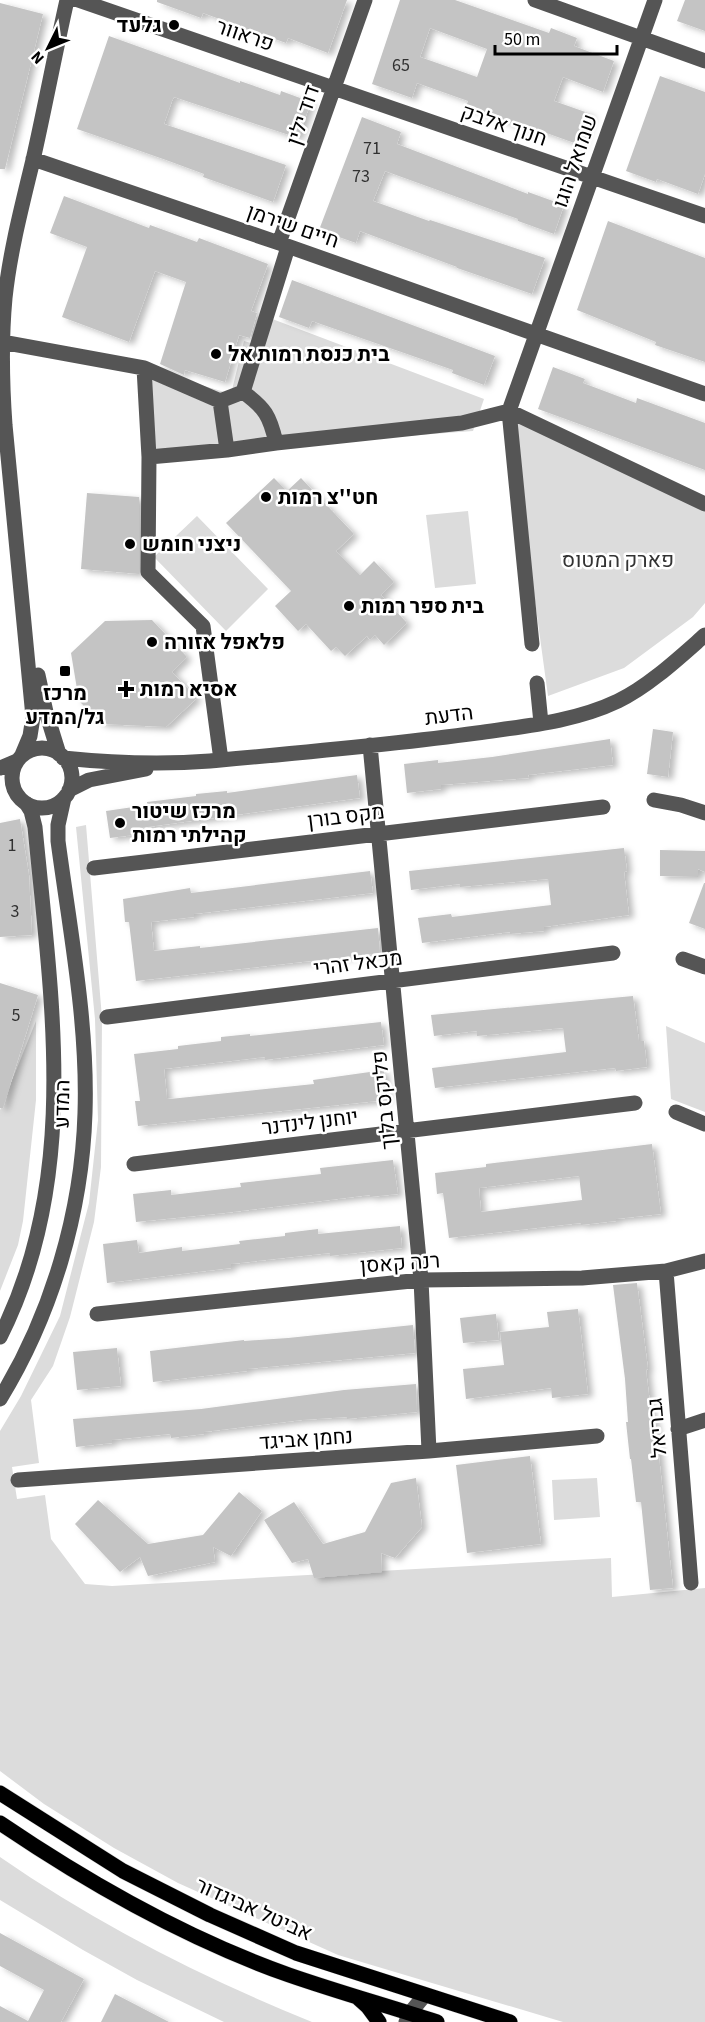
<svg xmlns="http://www.w3.org/2000/svg" width="705" height="2022" viewBox="0 0 705 2022" font-family="'Source Sans 3',Heebo,sans-serif">
	<defs>
		<filter id="shadow"><feDropShadow dx="5" dy="3" stdDeviation="3" flood-color="#0004"/></filter>
	</defs>
	<rect width="100%" height="100%" fill="#fff"/>
	<path fill="#dcdcdc" d="M267 317 484 399 473 431 325 442 151 459 144 368 231 394 244 341 258 345Z
		M509 411 705 504V603L693 617 624 668 548 696Z
		M468 511 476 584 435 588 426 515Z
		M197 516 268 589 226 631 154 557Z
		M86 825 102 1018 101 1167 94 1222 70 1317 53 1366 31 1400 39 1463 12 1467 17 1499 45 1495 51 1539 85 1584 112 1586 611 1558 612 1597 705 1588V2022H563L338 1955 178 1883 114 1848 44 1804 0 1771V1431L21 1396 60 1316 89 1203 98 1120 95 1019 76 827Z
		M36 1021V1100L23 1221 18 1245 0 1291V1110Z
		M666 1026 705 1043V1112L671 1099Z
		M597 1478 600 1517 554 1520 552 1480Z
		M0 1857C97 1924 203 1978 312 2022H224L137 1980 83 1950 0 1900Z"/>
	<path fill="#c4c4c4" fill-rule="evenodd" filter="url(#shadow)" d="M157 0H347L328 53 288 38 286 43 203 13 201 18 157 2Z
		M400 0H455L549 33 551 28 577 38 574 46 614 61 603 92 563 77 554 101 591 114 580 145 538 130 537 133 466 107 468 101 417 83 412 98 372 84ZM430 28 487 49 477 77 420 57Z
		M685 0H705V31L677 21Z
		M0 3 43 14 5 169H0Z
		M109 36 240 83V81L280 95 281 91 311 102 298 138 174 97 172 101 164 124 286 165 273 202 203 177 204 174 166 160 77 129Z
		M660 76 705 92V174L698 194 657 179 656 182 626 171Z
		M362 117 401 132 397 144 528 194V192L564 205 554 234 518 221V219L385 171 373 201 429 221 430 220 545 258 532 294 457 268V267L360 231 356 243 319 230Z
		M64 196 149 228 150 225 197 242 199 238 268 264 251 311 257 313 250 338 239 335 225 382 185 370 184 375 160 364 186 282 155 271 129 342 62 317 87 247 50 233Z
		M608 221 705 258V362L655 345 656 342 577 310Z
		M292 280 495 356 484 385 452 373 453 370 312 321 309 328 279 317Z
		M553 367 585 379 583 383 636 403 637 398 705 423V470L538 409Z
		M274 478 287 491 301 478 354 534 336 551 360 575 374 561 394 582 381 595 407 623 384 645 375 635 370 640 367 636 345 656 336 647 331 651 306 624 298 631 275 606 291 591 226 523Z
		M87 493 139 497V574L81 569Z
		M152 620 187 657 172 672 197 698 166 727 102 724 79 701 71 653 105 621Z
		M653 729 673 732 668 777 647 774Z
		M610 739 613 765 528 775 529 778 441 785V789L407 793 404 764 438 760V763L492 757Z
		M357 775 360 798 133 829 134 835 110 838 106 811 147 805V802L196 796V794L227 791V793Z
		M20 819 29 875 32 935 0 937V823Z
		M624 848 627 871 624 872 629 915 544 927V931L510 934V932L422 943 418 918 451 914 452 917 551 905 548 879 460 887V884L411 890 409 871Z
		M660 850 705 851V872L698 869V877L660 876Z
		M370 871 373 893 194 914V917L151 922 154 951 200 946V948L378 928 380 953 136 981 129 922H125L123 899 190 888 191 893Z
		M704 883H705V929L689 923Z
		M0 983 38 995 3 1108H0Z
		M633 996 639 1041H644L647 1067 616 1071 615 1068 435 1088 432 1068 566 1052 563 1028 477 1036V1031L434 1036 431 1015Z
		M381 1022 384 1045 265 1060V1057L164 1069 167 1098 170 1099 314 1084 313 1080 384 1070 387 1100 138 1126 135 1101H140L134 1054 178 1049V1046L221 1041V1037L250 1034V1036Z
		M652 1144 661 1214 616 1219V1221L581 1225V1223L449 1238 443 1193 437 1194 435 1173 486 1167V1164ZM579 1176 582 1200 481 1212 479 1188Z
		M393 1160 398 1194 370 1197V1195L225 1213 136 1222 133 1194 171 1190V1195L241 1187 240 1183 321 1174 320 1168Z
		M400 1226 402 1248 330 1256V1253L231 1264V1268L107 1283 103 1244 137 1240 139 1253 182 1247V1251L240 1244 239 1241 285 1236V1233L318 1229V1234Z
		M637 1283 648 1369 646 1370 652 1420 655 1419 673 1588 650 1590 641 1502H636L631 1459H630L626 1422H628L625 1379 613 1285Z
		M578 1309 588 1394 552 1398 551 1388 466 1399 463 1369 504 1365 500 1332 549 1327 547 1312Z
		M496 1314 499 1340 463 1343 460 1318Z
		M413 1325 415 1353 247 1369V1371L153 1382 150 1351 244 1340V1341L288 1338Z
		M117 1348 121 1386 77 1390 73 1352Z
		M416 1384 417 1412 347 1419V1417L302 1420 204 1432V1434L171 1438 170 1434 112 1440V1443L76 1447 73 1419 201 1409 344 1390Z
		M530 1456 541 1544 467 1553 456 1465Z
		M416 1478 422 1527 395 1558 381 1553 382 1572 314 1578 308 1559 292 1563 264 1520 294 1502 323 1544 365 1532 391 1483Z
		M239 1492 262 1511 231 1556 213 1547 215 1562 148 1576 140 1557 120 1572 75 1524 98 1500 148 1544 203 1535Z
		M0 1933 84 1979 61 2022H0V2006L28 2021 44 1990 0 1966Z
		M115 1994 169 2022H101Z"/>
	<g fill="none" stroke-linecap="round" stroke-linejoin="round">
		<defs>
			<path id="major" d="M0 1793 123 1871 210 1915 296 1953 510 2022
				M0 1823C90 1884 187 1939 289 1975 338 1992 388 2006 437 2022
				M358 1998 368 2007 379 2022"/>
		</defs>
		<use href="#major" stroke="#dbdbdb" stroke-width="16"/>
		<path stroke="#555" stroke-width="15" d="M78 0 705 216
			M535 0 705 61
			M33 159 279 243 705 394
			M279 243 365 0
			M288 247 243 392C265 408 270 416 276 443L462 423 509 411 705 504
			M2 342 144 368 220 401
			M144 368 149 457 148 572 203 626 221 760
			M243 392 220 401 227 450 276 443
			M149 457 227 450
			M532 644 509 411 655 0
			M38 675 46 712 59 754
			M537 683 541 723
			M370 745 421 1280 429 1451
			M12 778a30 30 0 1 1 60 0a30 30 0 1 1-60 0Z
			M22 755 30 736 33 717 5 425C2 383 1 341 5 298 10 251 22 206 33 160 45 107 55 53 67 0
			M63 758C112 763 161 765 210 761 299 753 389 745 477 733 525 726 574 722 618 701 649 686 680 657 705 635
			M0 768 17 761
			M69 790 89 780 146 769
			M654 800 681 805 705 813
			M94 868 603 807
			M683 959 705 967
			M107 1017 613 953
			M676 1112 705 1124
			M134 1164 635 1103
			M666 1271 691 1583
			M97 1314 421 1280 582 1278 666 1271 705 1261
			M0 1337C81 1177 51 998 35 827L31 811 26 803
			M0 1399C52 1314 82 1212 85 1113 88 1023 70 931 58 841V825L64 798
			M678 1429 705 1420
			M18 1480 429 1451 597 1436
			M406 2022 410 2013 424 1996"/>
		<use href="#major" stroke="#000" stroke-width="15"/>
	</g>
	<g fill="#000" stroke="#fff" stroke-width="2">
		<circle cx="174" cy="25" r="6"/>
		<circle cx="216" cy="354" r="6"/>
		<circle cx="266" cy="497" r="6"/>
		<circle cx="130" cy="544" r="6"/>
		<circle cx="349" cy="606" r="6"/>
		<circle cx="152" cy="642" r="6"/>
		<rect x="59" y="665" width="12" height="12" rx="3"/>
		<path d="M123 680h6v6h6v6h-6v6h-6v-6h-6v-6h6z"/>
		<circle cx="120" cy="823" r="6"/>
	</g>
	<g text-anchor="middle" dominant-baseline="central" stroke-width="5" stroke-linejoin="round" paint-order="stroke">
		<g font-size="18" fill="#313131">
			<text x="401" y="65">65</text>
			<text x="372" y="148">71</text>
			<text x="361" y="176">73</text>
			<text x="12" y="845">1</text>
			<text x="15" y="911">3</text>
			<text x="16" y="1015">5</text>
		</g>
		<g font-size="21" font-weight="bold" fill="#000" stroke="#fff" text-anchor="start">
			<text x="162" y="25" text-anchor="end">גלעד</text>
			<text x="228" y="354">בית כנסת רמות אל</text>
			<text x="278" y="497">חט''צ רמות</text>
			<text x="142" y="544">ניצני חומש</text>
			<text x="361" y="606">בית ספר רמות</text>
			<text x="164" y="642">פלאפל אזורה</text>
			<text x="140" y="689">אסיא רמות</text>
			<text x="65" y="693" text-anchor="middle">מרכז<tspan x="65" dy="24">גל/המדע</tspan></text>
			<text x="132" y="811">מרכז שיטור<tspan x="132" dy="24">קהילתי רמות</tspan></text>
		</g>
		<g font-size="21" fill="#000" stroke="#fff">
			<text transform="translate(245 35) rotate(19)">פראוור</text>
			<text transform="translate(303 115) rotate(-71)">דוד ילין</text>
			<text transform="translate(504 125) rotate(19)">חנוך אלבק</text>
			<text transform="translate(575 161) rotate(-71)">שמואל הוגו</text>
			<text transform="translate(293 226) rotate(19)">חיים שירמן</text>
			<text transform="translate(449 715) rotate(-7)">הדעת</text>
			<text transform="translate(346 816) rotate(-7)">מקס בורן</text>
			<text transform="translate(358 963) rotate(-7)">מכאל זהרי</text>
			<text transform="translate(384 1100) rotate(-96)">פליקס בלוך</text>
			<text transform="translate(62 1104) rotate(-89)">המדע</text>
			<text transform="translate(310 1122) rotate(-7)">יוחנן לינדנר</text>
			<text transform="translate(400 1263) rotate(-4)">רנה קאסן</text>
			<text transform="translate(657 1428) rotate(-95)">גבריאל</text>
			<text transform="translate(306 1439) rotate(-4)">נחמן אביגד</text>
			<text transform="translate(254 1909) rotate(24)">אביטל אביגדור</text>
		</g>
		<g font-size="21" fill="#333" stroke="#fff">
			<text x="618" y="560">פארק המטוס</text>
		</g>
	</g>
	<g transform="translate(48 48) rotate(227)" stroke="#ffffff" stroke-width="4.5" paint-order="stroke">
	<path d="M0-4.5L10 22L0 15L-10 22Z" fill="#000000"/>
	<text y="-9" font-size="16" font-weight="bold" text-anchor="middle" fill="#000000">N</text>
	</g>
	<path d="M495 45v9h122v-9" fill="none" stroke="#000000" stroke-width="3"/>
	<text x="504" y="45" font-size="18" fill="#000000" stroke="#ffffff" stroke-width="4.5" paint-order="stroke">50 m</text>
</svg>
